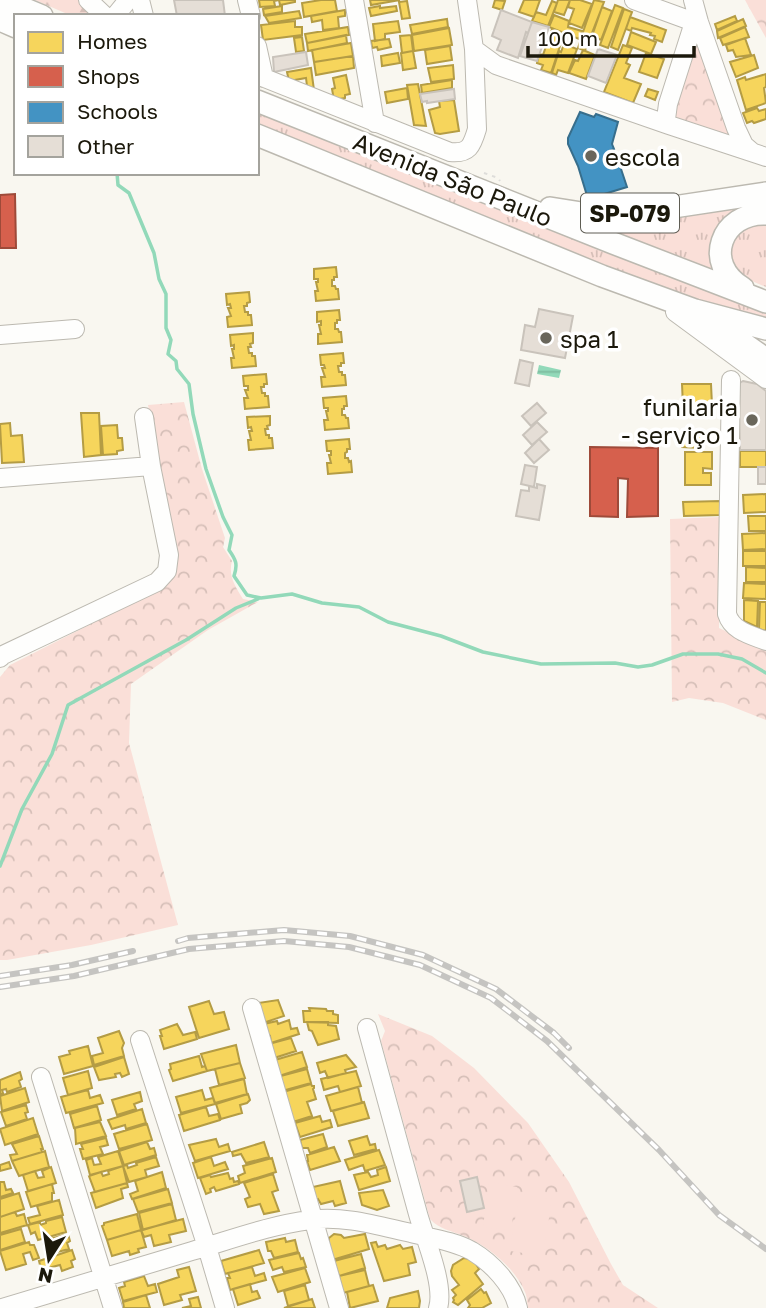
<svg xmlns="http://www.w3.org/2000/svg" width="766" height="1308" viewBox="0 0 766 1308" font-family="'Golos Text',sans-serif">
	<defs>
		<pattern id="grass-tufts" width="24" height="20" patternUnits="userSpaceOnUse" patternTransform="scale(1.75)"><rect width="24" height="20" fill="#fadfd8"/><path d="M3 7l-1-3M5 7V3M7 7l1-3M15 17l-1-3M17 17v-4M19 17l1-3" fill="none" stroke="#d6bfb8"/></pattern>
		<pattern id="forest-firs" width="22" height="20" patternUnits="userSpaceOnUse" patternTransform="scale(1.75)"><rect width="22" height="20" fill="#fadfd8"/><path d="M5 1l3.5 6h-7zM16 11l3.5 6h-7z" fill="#d6bfb8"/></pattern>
		<pattern id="park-crowns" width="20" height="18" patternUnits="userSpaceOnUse" patternTransform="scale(1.75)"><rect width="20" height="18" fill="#fadfd8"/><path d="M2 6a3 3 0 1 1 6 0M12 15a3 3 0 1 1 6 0" fill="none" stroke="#d6bfb8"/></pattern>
		<pattern id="water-rules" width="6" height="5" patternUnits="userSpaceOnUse" patternTransform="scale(1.75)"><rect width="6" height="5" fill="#92d9b9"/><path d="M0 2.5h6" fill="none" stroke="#7dba9e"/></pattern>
	</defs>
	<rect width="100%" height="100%" fill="#f9f7f0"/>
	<path fill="url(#grass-tufts)" d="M257 111 766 310V322L656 287 257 126Z
		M766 200V208L734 215 720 275 606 230V226L609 223Z
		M766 219V287L738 275 727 256 731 236Z"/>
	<path fill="url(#forest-firs)" d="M35 0H80L91 14 90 16H72Z"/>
	<path fill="url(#park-crowns)" d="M745 0H766V38Z
		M698 46 700 47 728 128V134L726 136 677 120 675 113 696 47Z
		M184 402 202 469 225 538 223 547 232 561C228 576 235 586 243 599L258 602 208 630 131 684 129 743 178 925 91 945 7 960H0V677L10 665 166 586 175 573 148 405Z
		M720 517 719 628 766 650V720L723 703 689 698 672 702 670 519Z
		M378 1014 432 1036 474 1068 528 1123 569 1182 611 1264 623 1285 658 1308H528C527 1303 527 1296 525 1292 515 1268 488 1246 464 1236 452 1231 439 1229 430 1219L381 1041 385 1031Z"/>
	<path fill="#fadfd8" d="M489 1182 517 1187 511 1231 483 1227Z
		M519 1194 552 1199 543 1256 510 1251Z"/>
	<path fill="url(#water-rules)" d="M539 365 561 370 559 378 537 374Z"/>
	<path fill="#f6d55c" stroke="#b49c44" stroke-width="2" d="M259 0H295V2L280 5 279 0 274 1 275 6 260 7Z
		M321 0H335L337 11 304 17 302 3Z
		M370 0H400L371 5Z
		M495 0 505 1 502 10 493 7Z
		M524 0H540L534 17 519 12Z
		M558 0H570L564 15 554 12Z
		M570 0H580L592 4 582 28 569 23 574 9 568 7Z
		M594 0 604 2 590 38 582 35Z
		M407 1 410 18 402 19 399 2Z
		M552 1 557 3 548 26 532 21 536 12 546 15Z
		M615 5 623 8 608 48 600 45Z
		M282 6V12L264 15 263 9Z
		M380 6V8L396 6 397 11 371 16 369 8Z
		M602 7 612 11 601 40 592 36Z
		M624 9 632 12 618 50 611 47Z
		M345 10V16L338 17 339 28 323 30 322 20 312 22 311 16Z
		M299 11 301 18 269 23 265 16Z
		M554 15 569 21 568 27 582 31 579 39 549 27Z
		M735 16 737 21 717 30 715 24Z
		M630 17 666 30 662 42 654 39 655 36 650 35 651 33 632 28 631 31 626 29Z
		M447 19 448 27 412 34 410 25Z
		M743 19 746 26 718 38 717 31Z
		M295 21V27H302V35L263 40 261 25Z
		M398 21 400 32 385 34V39L375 41 373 24Z
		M348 27 349 35 307 43 305 34Z
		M745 27 749 37 723 45 720 38Z
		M449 28 452 45 414 51 412 35Z
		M552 29 564 34 551 73 541 70 543 65 537 63 539 54 543 55Z
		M631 32 656 42 651 54 627 45Z
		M346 35 347 43 308 51 307 43Z
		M411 35 413 51 402 53 400 36Z
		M302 37 304 51 296 52 294 38Z
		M745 38 751 55 736 57 733 50 728 51 726 45Z
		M389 39 391 47 378 50 377 47 372 48 371 41Z
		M581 39 588 41 585 51 578 48Z
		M351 43 353 56 314 62 312 50Z
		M564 44 577 49 568 73 558 70 556 75 552 73 559 51 561 52Z
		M623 45 632 48 626 63 630 65 624 78 641 84 633 103 604 92Z
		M450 46 452 60 427 64 425 50Z
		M583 50 595 55 586 79 569 73 575 60 578 61Z
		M413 51 416 68 403 70 401 53Z
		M398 53 400 63 382 66 381 56Z
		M646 53 664 59 657 78 639 72Z
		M754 55 758 68 736 77 730 62Z
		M353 56 354 68 316 75 314 62Z
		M453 65 454 79 431 82 428 68Z
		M311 68 314 90 307 86 306 78 289 81 287 72Z
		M766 74V87L764 88 766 103 746 110 737 80 745 77 746 80Z
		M346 75 350 94 345 95V98L334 100 332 89 335 88 333 78Z
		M452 80V88L422 93 421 85Z
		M418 84 426 126 414 125 407 85Z
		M407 88 408 99 387 103 385 92Z
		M648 89 658 92 655 100 645 96Z
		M454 100 459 131 440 134 435 133 429 110 440 107 439 101Z
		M757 108 759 111 766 109V119L754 123 752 121 747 123 743 113Z
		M336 267 337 277H334V280H332V286H335L336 289H338L339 299 316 301 315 291H318L316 282H318V279H314V269Z
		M249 292 250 302 247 303V306H244L245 312H248V315H251L252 325 228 327 227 317 231 316 228 308H231L230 304 227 305 226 294Z
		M339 310 340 320H337V323H335V329H338L339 332H341L342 342 318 344V334H321L319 325H321V321L317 322V312Z
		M253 333V343L250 344 251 347H248L249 353H252V356H255L256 366 232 368 231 358H234L232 349H234V345L231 346 230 335Z
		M343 353 344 363H341V366H338L339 372H342V375H345L346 385 322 387 321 377H325L322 368H325L324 365H321L320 355Z
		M266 374 267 384H264V387H261L262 393H265V396H268L269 407 245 409 244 398H248L245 390H248V386H244L243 376Z
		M682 384H711L712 405 683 406Z
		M346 396 347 406H344V409H342V415H345L346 418H348L349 428 325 430 324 420H328L326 411H328V408H324L323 398Z
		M81 413H99L101 455 84 457Z
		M270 416V425L267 426 268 429H265L266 435H269V438H272L273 448 249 450 248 440H251L249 431H252L251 427 248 428 247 417Z
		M10 423 11 436 22 435 24 462 2 463 0 424Z
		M117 425 118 438H122L123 450 117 451V454L103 455 101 426Z
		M682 433H702L701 448 682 447Z
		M349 439 350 449H347V452L345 453V458H348L349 462 351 461 352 472 328 474 327 463H331L329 455H331V451H327L326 441Z
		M740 451H766V467H740Z
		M685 452H712V469L703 468V473H711V485H685Z
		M766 494V512L744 513 743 495Z
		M720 501V515L684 516 683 502Z
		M748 516H766V531H749Z
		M766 533V549L743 550 742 534Z
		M743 551H766V566H743Z
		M746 567 766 568V582H746Z
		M744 583 766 584V599L743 598Z
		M744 600 758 601 757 627 744 621Z
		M760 602H766V631L759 629Z
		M278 1000 284 1016 260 1024 258 1003Z
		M209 1001 214 1014 224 1012 229 1029 199 1038 189 1007Z
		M309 1008 326 1009 327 1011H333V1014L338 1015V1023L304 1022 303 1011H310Z
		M289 1020 291 1029 297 1028 299 1034 271 1043 270 1036 263 1037 260 1025 277 1021 278 1024Z
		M307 1022H328V1025L336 1026 339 1039 318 1045 312 1031 309 1030Z
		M177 1024 183 1035 195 1032 197 1039 164 1049 160 1036H162L160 1030Z
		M119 1031 124 1043 122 1048 124 1056 94 1065 92 1056 103 1053 98 1038Z
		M291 1038 296 1051 274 1058 265 1045Z
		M236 1045 240 1063 207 1071 201 1054Z
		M88 1046 93 1066 64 1074 59 1057 70 1054 69 1051Z
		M302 1052 307 1067 276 1077 275 1060Z
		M346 1055 356 1067 345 1070 346 1073 328 1078 325 1071 320 1073 317 1063Z
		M199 1056 202 1067 205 1066 207 1071 173 1081 169 1070 171 1069 170 1064Z
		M124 1057 129 1074 122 1077 120 1073 115 1074 116 1077 99 1080 94 1067Z
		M240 1063 245 1078 219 1085 215 1069Z
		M307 1069 311 1083 282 1091 277 1077Z
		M88 1071 92 1088 68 1095 63 1078Z
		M356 1071 361 1086 340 1092 338 1086 324 1090 321 1079Z
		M20 1072 22 1079 19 1081 21 1087 7 1092 6 1089 2 1090 3 1093 0 1094V1080Z
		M244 1079 247 1094 215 1103 210 1088Z
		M311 1084 312 1086H314V1088L313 1089 316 1099 307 1102 312 1116 293 1122 283 1092Z
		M358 1087 362 1103 331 1111 326 1096Z
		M25 1088 29 1102 2 1111 0 1096Z
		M88 1090 90 1098 100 1095 103 1103 66 1113 61 1097Z
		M202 1090 205 1100 213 1098 215 1104 181 1113 176 1097Z
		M140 1092 142 1101 134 1104 136 1109 117 1115 112 1100Z
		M248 1094 250 1100 247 1103 240 1105 242 1113 221 1119 216 1104Z
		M364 1102 369 1118 338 1126 333 1111Z
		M26 1105 28 1112 25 1113 27 1119 6 1126 1 1112Z
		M97 1106 101 1120 74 1128 70 1114Z
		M206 1107 209 1116 218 1114 220 1120 184 1131 179 1115Z
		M142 1109 146 1123 126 1129 125 1125 112 1129 108 1120Z
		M320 1116 322 1122 330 1120 332 1127 300 1137 295 1123Z
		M33 1118 38 1134 5 1145 0 1129Z
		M100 1122 106 1136 76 1144 75 1128Z
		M147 1124 152 1140 119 1149 114 1134Z
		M323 1134 327 1147 310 1153 308 1148H302L300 1140Z
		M39 1136 43 1149H41L42 1152 12 1161 10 1155 17 1154 12 1144Z
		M367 1136 370 1145 375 1144 376 1149 354 1155 349 1141Z
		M106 1138 108 1145 100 1147 103 1154 83 1159 80 1149H83L81 1144Z
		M216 1139 219 1147 228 1144 230 1151 195 1161 189 1145Z
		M147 1142 150 1149 154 1148 156 1155 124 1165 119 1151Z
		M264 1142 269 1157 246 1163 241 1154 233 1156 232 1152Z
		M334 1147 340 1161 310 1170 307 1161H308L307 1155Z
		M379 1150 385 1165 365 1171 363 1165 349 1170 345 1160Z
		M45 1151 49 1167 19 1176 12 1161Z
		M118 1151 123 1166 90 1175 86 1160 92 1158 94 1165 101 1164 98 1157Z
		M156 1157 159 1166 145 1170 147 1177 129 1182 123 1166 127 1165 128 1168 137 1165 136 1163Z
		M211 1157 214 1166 225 1162 228 1169 198 1178 193 1163Z
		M272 1158 276 1172 240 1183 238 1176 245 1173 243 1166Z
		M9 1162 11 1168 0 1171V1165Z
		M123 1166 127 1183 95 1192 89 1176 101 1172 103 1176 109 1174 108 1171Z
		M51 1167 56 1183 28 1191 23 1175 35 1171 38 1178 44 1177 42 1171Z
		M386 1167 390 1181 359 1190 354 1175 368 1172 371 1177 378 1175 377 1170Z
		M162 1172 166 1188 132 1199 130 1194 138 1191 135 1181Z
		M228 1173 230 1179 233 1178 234 1182 238 1181 239 1184 216 1191 214 1187 210 1189 211 1192 206 1194 200 1178 210 1175 211 1177Z
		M273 1174 278 1190 272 1192 279 1211 264 1214 260 1204 248 1207 245 1199 250 1197 244 1183Z
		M340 1181 346 1203 335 1206 333 1201 321 1204 318 1199 316 1200 313 1187Z
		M0 1182H4L6 1190 11 1189 13 1193 0 1197Z
		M127 1183 128 1187 121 1189 123 1198 96 1208 91 1193Z
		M52 1184 54 1193H52V1201L31 1207 26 1192Z
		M168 1189 172 1203 138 1212 133 1199Z
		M383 1190 389 1206 377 1210 362 1205 359 1193Z
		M19 1193 24 1209 0 1217V1199Z
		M59 1200 63 1215 30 1224 28 1218 40 1215 37 1206Z
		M172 1204 176 1220 143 1230 139 1213Z
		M15 1212 17 1216 24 1214 27 1225 0 1233V1217Z
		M137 1214 141 1230 107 1240 102 1226 104 1225V1223Z
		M62 1217 66 1232 38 1240 35 1232 31 1234 28 1225 40 1222V1225L46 1223V1221Z
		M183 1219 186 1231 169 1235 171 1242 154 1246 151 1235 144 1237 141 1230Z
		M21 1229 25 1242 0 1250V1235Z
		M141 1230 146 1247 138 1249 139 1252 130 1255 129 1251 112 1256 107 1240Z
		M68 1234 70 1241 67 1243 69 1249 46 1255 43 1241Z
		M334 1234 341 1235 344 1238 365 1234 369 1249 332 1260 328 1246 329 1238Z
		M285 1238 286 1242 295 1240 298 1252 274 1258 271 1251H268L266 1242Z
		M29 1242 30 1245H34L39 1258 33 1260 30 1252 23 1254 26 1264 6 1270 0 1251Z
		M376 1242 378 1247 385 1245 387 1249 400 1245 403 1249 412 1247 416 1262 408 1264 410 1275 384 1281 371 1243Z
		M72 1250 75 1259 71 1261 73 1267 62 1271 60 1265 48 1268 50 1275 43 1277 39 1261Z
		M259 1250 264 1263 225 1274 221 1261Z
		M299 1253 301 1259 303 1258 306 1267 284 1272 282 1267 273 1270 269 1260Z
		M361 1254 365 1268 339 1276 334 1261Z
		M464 1258 470 1259 476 1264 479 1269 475 1273 483 1284 458 1305 453 1302 454 1300 453 1298 456 1295 452 1290 459 1285 452 1276 451 1271 453 1265Z
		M189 1267 196 1291 180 1295 182 1300 164 1305 158 1284 179 1277 177 1270Z
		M252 1267 255 1276 264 1273 266 1280 230 1290 227 1278H230L228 1273Z
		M305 1268 310 1282 278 1292 272 1277Z
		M365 1270 369 1286 343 1293 339 1276Z
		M144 1276 148 1286 155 1284 157 1292 123 1301 119 1288 125 1286 124 1282Z
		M250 1284 252 1292 257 1291 260 1298 238 1305 233 1289Z
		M305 1285 309 1300 288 1306 284 1291Z
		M373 1285 378 1301 350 1308 347 1292Z
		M481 1289 484 1293 486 1292 491 1303 482 1308H468L470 1305 467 1300Z
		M418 1291 420 1301 419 1308H387L390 1298Z
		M146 1295 150 1308H124L123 1302Z
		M198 1297 201 1308H182L191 1306 189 1299Z
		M312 1299 315 1308H284L309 1300Z"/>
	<path fill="#d6604d" stroke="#9e4a39" stroke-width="2" d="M15 194 16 248H0V195Z
		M590 447 658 448V516L627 517 628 479 618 478V517L590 516Z"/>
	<path fill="#4393c3" stroke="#376e8c" stroke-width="2" d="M580 112 594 117 596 114 618 122 612 144 614 149 609 151 608 154 609 159 617 157 627 187 588 199 578 166 568 144V138Z"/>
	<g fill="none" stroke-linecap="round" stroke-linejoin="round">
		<path stroke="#92d9b9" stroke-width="3.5" d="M117 173 118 185 129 193 154 253 159 279 166 294V328L171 340 168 354 176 361 177 369 189 384 193 414 206 469 223 517 232 535 229 550C236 560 238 564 234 576L247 595 261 598 292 594 322 603 359 607 388 622 441 636 483 652 541 664 615 663 638 667 652 665 683 654H718L742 659 766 673
			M0 866 22 809 52 754 68 705 186 640 236 608 258 599"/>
	</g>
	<path fill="#e5ded6" stroke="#c9c3bb" stroke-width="2" d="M174 0H223L225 16H177Z
		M501 10 532 22 528 33 526 32 518 58 497 50 501 40 492 36Z
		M532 22 549 27 537 61 520 56Z
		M598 49 617 55 606 83 588 76Z
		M306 52 308 65 274 72 273 57Z
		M454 89 455 99 427 103V101L422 102 420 94Z
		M539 309 573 316 565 358 521 350 525 325 535 327Z
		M520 360 533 363 529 386 515 383Z
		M743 381 757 384 766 391V450H740L738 384Z
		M537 403 546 413 531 426 522 416Z
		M537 422 547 432 532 445 523 435Z
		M539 439 549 450 534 463 525 453Z
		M525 465 537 467 534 487 521 484Z
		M758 467H766V484H758Z
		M537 484 545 486 539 520 516 516 521 490 529 491V486L537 488Z
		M477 1177 484 1208 467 1212 460 1181Z"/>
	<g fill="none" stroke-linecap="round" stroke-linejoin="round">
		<defs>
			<path id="minor" d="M88 0 105 16
				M140 0 144 16
				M247 0 251 16
				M354 0 375 123
				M634 0 694 22H699
				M693 0 699 22 736 128 744 145 751 151
				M115 16 128 0
				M257 46 264 78
				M474 49 496 65 669 125 766 157
				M257 75 450 152C469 154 472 146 477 129L474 49 467 0
				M669 125 666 119 668 104 696 16
				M675 312 766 379
				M0 335 75 329
				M731 380 727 614C732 631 751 635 766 641
				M0 478 151 466
				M0 658 3 655 157 582 167 571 169 555 151 466 144 417
				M252 1008 339 1308
				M367 1028C384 1090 401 1152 418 1214 425 1239 445 1285 438 1308
				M140 1040 207 1247 225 1308
				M41 1077 113 1308
				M2 1308C65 1289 128 1270 192 1251 230 1240 270 1225 310 1220 343 1215 379 1226 411 1233 431 1238 454 1241 472 1251 492 1263 513 1285 518 1308"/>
			<path id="major" d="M4 0 42 16
				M0 20 16 27
				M257 101 613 243 766 302
				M257 135 602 276 695 310 766 329
				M550 208 588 214H627L766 193
				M743 288C702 264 721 212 766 214
				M709 319 766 359"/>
		</defs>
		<use href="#minor" stroke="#bcb9b0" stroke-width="20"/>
		<use href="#major" stroke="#bcb9b0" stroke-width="24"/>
		<path stroke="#deddda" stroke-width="2" stroke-dasharray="3.5 5" stroke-linecap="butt" d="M484 173 498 178 500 181"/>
		<use href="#minor" stroke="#fefefd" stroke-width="18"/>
		<use href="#major" stroke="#fefefd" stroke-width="21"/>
		<defs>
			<path id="rail" d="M178 941 188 938 284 930 350 936 423 955 496 989 554 1033 569 1048
				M0 976 72 965 133 951
				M0 987 74 976 189 949 284 941 349 947 420 965 491 998 547 1041 659 1150 719 1215 766 1249"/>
		</defs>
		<use href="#rail" stroke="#c5c4c1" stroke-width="6"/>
		<use href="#rail" stroke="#fff" stroke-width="3.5" stroke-dasharray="10" stroke-linecap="butt"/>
	</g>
	<g fill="#69665b" stroke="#fff" stroke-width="2.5">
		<circle cx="591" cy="156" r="7"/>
		<circle cx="546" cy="338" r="7"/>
		<circle cx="752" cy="420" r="7"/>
	</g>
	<g text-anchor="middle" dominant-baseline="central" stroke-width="7" stroke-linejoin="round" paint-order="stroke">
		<rect fill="#fff" stroke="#5f5d54" stroke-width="2" x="581" y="193.5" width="98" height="39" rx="5"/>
		<g font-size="23" font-weight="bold" fill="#1b180b">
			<text x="630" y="213">SP-079</text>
		</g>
		<g font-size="24" fill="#1b180b" stroke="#fff" text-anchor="start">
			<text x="605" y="156">escola</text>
			<text x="560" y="338">spa 1</text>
			<text x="738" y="406" text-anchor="end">funilaria<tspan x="738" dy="28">- serviço 1</tspan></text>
		</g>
		<g font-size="24" fill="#1b180b" stroke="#fff">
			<text transform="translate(453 179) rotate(22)">Avenida São Paulo</text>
		</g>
	</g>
	<rect x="14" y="14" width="245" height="161" fill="#ffffff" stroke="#a4a39d" stroke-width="2"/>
	<rect x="28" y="32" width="35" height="21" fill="#f6d55c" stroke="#a4a39d" stroke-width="2"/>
	<text x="77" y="49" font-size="21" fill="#1b180b">Homes</text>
	<rect x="28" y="66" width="35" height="21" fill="#d6604d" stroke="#a4a39d" stroke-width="2"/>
	<text x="77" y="84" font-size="21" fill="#1b180b">Shops</text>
	<rect x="28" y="102" width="35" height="21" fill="#4393c3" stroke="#a4a39d" stroke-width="2"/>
	<text x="77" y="119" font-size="21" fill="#1b180b">Schools</text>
	<rect x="28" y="136" width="35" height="21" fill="#e5ded6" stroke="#a4a39d" stroke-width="2"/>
	<text x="77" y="154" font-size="21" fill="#1b180b">Other</text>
	<g transform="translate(49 1259) rotate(192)" stroke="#ffffff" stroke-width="5" paint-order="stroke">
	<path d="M0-5L12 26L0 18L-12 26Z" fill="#1b180b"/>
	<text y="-10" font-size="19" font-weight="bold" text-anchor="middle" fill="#1b180b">N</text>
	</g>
	<path d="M528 46v10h166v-10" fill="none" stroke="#1b180b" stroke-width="3.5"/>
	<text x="538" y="46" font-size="21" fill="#1b180b" stroke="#ffffff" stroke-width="5" paint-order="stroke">100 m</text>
</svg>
